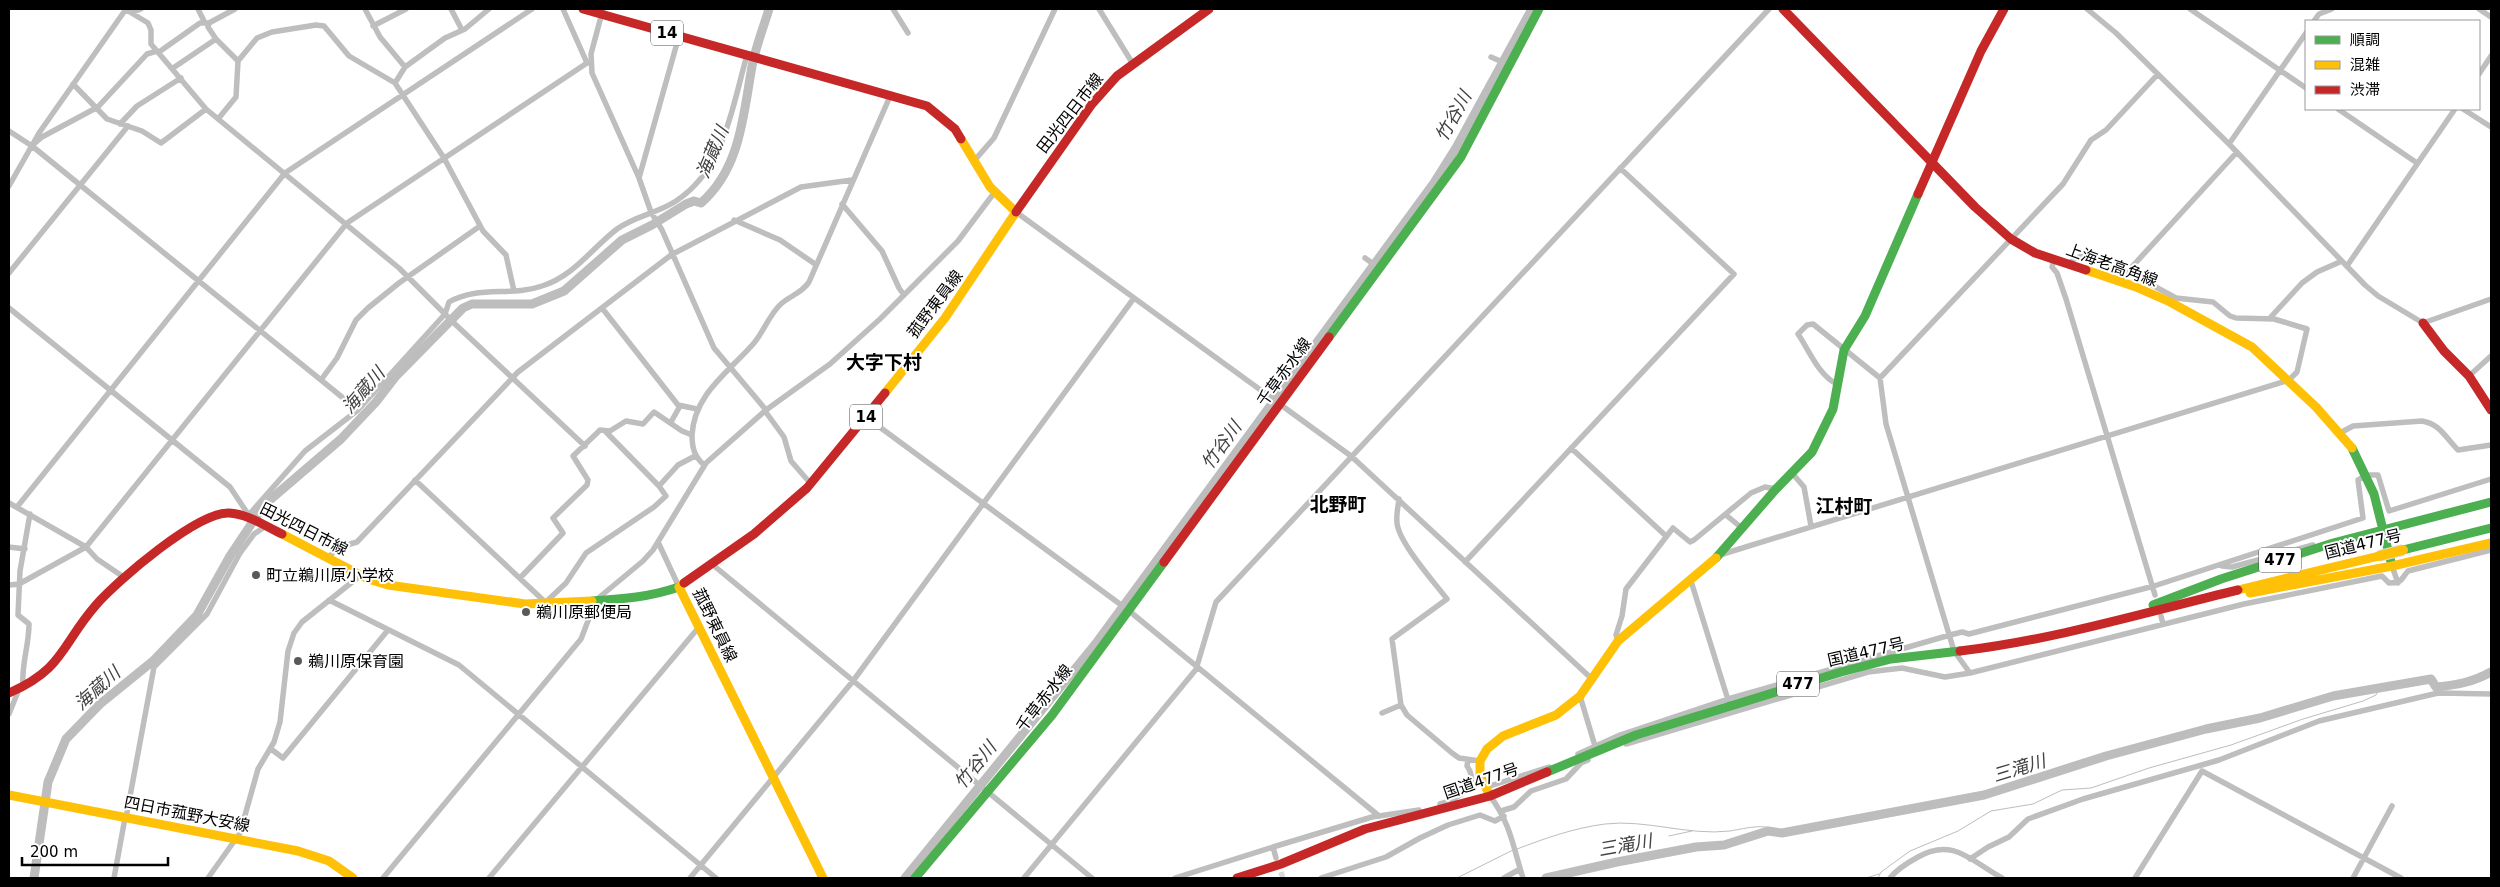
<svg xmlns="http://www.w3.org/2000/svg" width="2500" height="887" viewBox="0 0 2500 887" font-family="'DejaVu Sans','Noto Sans JP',sans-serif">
	<rect width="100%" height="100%" fill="#fff"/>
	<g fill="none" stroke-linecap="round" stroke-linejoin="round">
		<path stroke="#bdbdbd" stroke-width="1" d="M1669 836 1692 831
			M1517 849C1546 838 1574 828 1605 824 1645 819 1689 836 1730 831 1748 828 1767 822 1782 833
			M1457 878 1513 850
			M1866 878 1879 874
			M1878 878 1881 872 1910 851 1958 831 1991 811 2033 804 2062 790 2091 788 2149 768 2231 745 2303 719 2363 701 2376 695 2380 688"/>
		<path stroke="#bdbdbd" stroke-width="9" d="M34 878 48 782 66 739 100 704 153 661 197 615 230 556 264 505 341 439 376 402 396 376 463 308 472 304H532L564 291 622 240 652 225 686 204 694 201 701 203C739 170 743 119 751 72 754 51 763 29 769 9
			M905 878 1097 642 1434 183 1456 148 1532 9
			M1546 878 1617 862 1696 847 1724 845 1768 831 1782 833 1984 795 2106 756 2206 729 2260 718 2333 696 2431 679 2436 687C2457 685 2473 682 2491 672"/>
		<path stroke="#d9d9d9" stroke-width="5.5" stroke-dasharray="5.5 3" stroke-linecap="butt" d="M1278 864 1283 878"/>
		<path stroke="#bebebe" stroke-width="5.5" d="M125 9 148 23 151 30V44L206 109 399 268 455 324 585 446
			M198 9 204 21
			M365 9 380 37 405 67
			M451 9 462 30
			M563 9 587 63H591
			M603 9 591 54 592 73 639 178 651 212 662 230 714 348 766 410
			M893 9 908 33
			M1099 9 1133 64
			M2087 9 2116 33 2229 144 2365 285 2378 296 2423 323 2491 299
			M2190 9 2306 88
			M2479 9 2491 17
			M133 12 141 9
			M2314 21 2319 14 2332 9
			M373 26 406 9
			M216 39 238 61
			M159 52 200 23H209L235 9
			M1491 57 1509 65
			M173 68 216 39 208 27 209 23
			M2479 74 2491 56
			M395 83 405 67 445 38 465 29 489 9
			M73 84 107 119 142 131 161 143 206 109
			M96 109 147 54 157 51
			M2338 109 2417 163
			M2463 109 2491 127
			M218 119 236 97 238 61 257 38 272 32 316 25 324 26 349 56 395 83 444 158 483 231 506 255 514 291
			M120 124 137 106 181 78
			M9 131 32 146 358 410
			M35 143 42 137 96 108
			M2229 144 2306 33
			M974 161 994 138 1055 9
			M639 178 679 36
			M9 186 39 133 126 9
			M842 204 882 251 899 288 904 295
			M1016 212 1351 456 1592 679
			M734 220 780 240 815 264
			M1365 258 1379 268
			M2054 260 2052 267 2057 273 2066 299 2155 595
			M2347 266 2455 109
			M9 273 128 126
			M2119 281 2237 152
			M9 308 230 487 248 514
			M602 308 678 405 697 409
			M2269 319 2302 283 2317 272 2342 261
			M2469 376 2491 356
			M1880 378 2063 184 2091 140 2106 130 2158 74
			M321 380 337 358 356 320 368 308 399 283 480 226
			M1837 384C1819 376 1809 350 1798 334L1807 325 1813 324 1880 378 1886 424 1954 651 1970 673 2244 604 2382 576 2389 583C2404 582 2400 580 2408 571L2491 550
			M765 411 784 437 791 461 811 484
			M866 417 1128 610 1379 816
			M671 422 680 406
			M606 432 659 486
			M2340 433 2353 426 2422 421C2440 424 2445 437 2458 450L2491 445
			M1571 448 1666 536
			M704 465C695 457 692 449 692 435 694 394 729 372 754 343 764 331 770 313 782 303 792 295 803 292 809 282L891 94
			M1792 473 1804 487 1811 526
			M415 480 543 600 544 604
			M1399 499C1398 507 1396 515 1397 523 1399 543 1434 582 1447 599L1392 639 1401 705 1407 715 1452 753 1459 758 1480 761
			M9 503 86 547 97 559 125 578
			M17 507 285 173 532 9
			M1726 515 1743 529
			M247 517 305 451 358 410 445 314 449 302C478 285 511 297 542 286 574 276 592 248 617 229 635 216 658 213 676 201 725 169 732 107 747 55
			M658 542 679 587
			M9 547 25 549
			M1723 554 2289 380 2297 372 2307 329 2274 319 2236 318 2230 316 2213 302 2176 298 2128 272 2097 258 2082 256 2074 259 2069 264
			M328 558 337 548 357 542 518 372 671 255 801 187 852 180
			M1465 562 1734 274 1620 168
			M713 565 1092 878
			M2222 566 2232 567 2313 545
			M2392 566 2398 583
			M520 578 563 533 553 518 587 485 588 480 573 456 597 433 600 430 610 431 626 421 643 424 654 412 682 431 692 435
			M1691 581 1729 703
			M9 585 19 584 86 547 347 223 587 63
			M329 600 459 665 716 878
			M548 604V600L566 583 586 553 654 507 666 496 659 486 678 465 695 456
			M2161 616 2163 624
			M1618 641 1616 635 1622 616 1626 589 1673 528 1690 542 1694 540 1751 493 1765 487 1776 489
			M1197 666 1216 602 1769 9
			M23 687C21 665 29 646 29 624L18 615 20 571 30 514
			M1580 696 1595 746
			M1382 713 1401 705
			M9 714 19 689
			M1626 744 1868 672 1902 668 1945 677 1970 673
			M271 749 283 758 388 630
			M1578 754 1620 735 1728 699 1950 635 1962 632 1969 634 2154 586 2363 518 2358 480 2367 475H2378L2389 511 2491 479
			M1484 788 1549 767
			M1490 796C1511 824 1513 847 1523 878
			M1440 804C1458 799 1481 786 1467 766L1468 760
			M1501 811 1514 807 1531 791 1566 779 1581 763 1588 760
			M126 818 154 667 207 614 240 553 254 534 266 526
			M1276 858 1273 847 1372 817 1419 810
			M1970 859 1988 847 2009 837 2028 819 2083 799 2219 760 2319 721 2438 693 2491 694
			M114 878 125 818
			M208 878 240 833 258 769 274 742 280 722 288 651 294 633 302 622 361 575
			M383 878 581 639 596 600 643 561 653 550 706 463 766 410 830 364 880 319 958 241 994 193
			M489 878 699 627
			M690 878 853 681 1134 298
			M1024 878 1198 667
			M1175 878 1273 847
			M1321 878 1386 857 1420 838 1448 825 1480 815 1495 821 1504 816
			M1504 878 1520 869
			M1890 878C1897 869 1907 863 1918 857 1953 837 1971 861 2002 878
			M2135 878 2202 771 2401 878
			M2353 878 2392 806"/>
		<path stroke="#4caf50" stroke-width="9" d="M1329 337 1461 157 1539 9
			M2352 448 2374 494 2392 566
			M2403 550 2491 528
			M1716 558 1776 489 1812 452 1833 409 1844 350 1865 316 1918 194
			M592 601C623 599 650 597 679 587
			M2153 605 2221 579 2333 543 2491 502
			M1547 772 1636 735 1841 672 1891 659 1960 651
			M915 878 1052 715 1164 562"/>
		<path stroke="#ffc107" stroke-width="9" d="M2086 270 2136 287 2170 302 2252 347 2316 407 2352 448
			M885 393 945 318 1016 212 990 187 961 139
			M282 534 368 579 388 585 525 604 592 601
			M684 583 679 587 823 878
			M2238 590 2379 556
			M2250 593 2392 566 2491 543
			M9 795 298 851 329 861 353 878
			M1490 796 1480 775V761L1487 749 1503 736 1556 715 1580 696 1618 641 1716 558"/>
		<path stroke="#c62828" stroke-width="9" d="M583 9 927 106 955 129 961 139
			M1783 9 1975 207 2011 239 2035 253 2086 270
			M1918 194 1981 51 2004 9
			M1016 212 1092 104 1117 76 1209 9
			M2423 323 2444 351 2469 376 2491 410
			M1164 562 1329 337
			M684 583 754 534 807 488 885 393
			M1960 651C2054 640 2146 612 2238 590
			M9 693C64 669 61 645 96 605 118 580 197 512 229 513 248 514 265 526 282 534
			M1237 878 1281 864 1365 829 1490 796 1547 772"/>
		<defs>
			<path id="slow-bridge" d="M2379 556 2403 550"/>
		</defs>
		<use href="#slow-bridge" stroke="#dbdbdb" stroke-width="12" stroke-linecap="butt"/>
		<use href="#slow-bridge" stroke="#ffc107" stroke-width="10"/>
	</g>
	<g fill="#595959" stroke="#fff" stroke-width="2">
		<circle cx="256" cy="575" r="5"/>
		<circle cx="526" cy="612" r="5"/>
		<circle cx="298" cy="661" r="5"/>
	</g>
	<g text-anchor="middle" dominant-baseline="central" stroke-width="4" stroke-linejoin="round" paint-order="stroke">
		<g fill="#fff" stroke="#4c4c4c" stroke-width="1">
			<rect x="651" y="20.5" width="32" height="25" rx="4"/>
			<rect x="850" y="404.5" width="32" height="25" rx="4"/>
			<rect x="2259" y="547.5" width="42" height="25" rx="4"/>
			<rect x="1777" y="671.5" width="42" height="25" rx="4"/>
		</g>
		<g font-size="15" font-weight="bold" fill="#000">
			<text x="667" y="33">14</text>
			<text x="866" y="417">14</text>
			<text x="2280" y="560">477</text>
			<text x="1798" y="684">477</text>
		</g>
		<g font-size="16" fill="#000" stroke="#fff">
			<text transform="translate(1070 113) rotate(-52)">田光四日市線</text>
			<text transform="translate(2112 265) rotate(20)">上海老高角線</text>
			<text transform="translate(935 304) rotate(-53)">菰野東員線</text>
			<text transform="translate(1284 372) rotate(-54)">千草赤水線</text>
			<text transform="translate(304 529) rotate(27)">田光四日市線</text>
			<text transform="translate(2363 544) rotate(-14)">国道477号</text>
			<text transform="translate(715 625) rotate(64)">菰野東員線</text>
			<text transform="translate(1866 652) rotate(-13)">国道477号</text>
			<text transform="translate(1044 698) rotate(-52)">千草赤水線</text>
			<text transform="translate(1481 781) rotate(-19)">国道477号</text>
			<text transform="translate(187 814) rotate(11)">四日市菰野大安線</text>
		</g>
		<g font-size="16" fill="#000" stroke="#fff" text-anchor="start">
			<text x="266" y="575">町立鵜川原小学校</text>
			<text x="536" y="612">鵜川原郵便局</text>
			<text x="308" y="661">鵜川原保育園</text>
		</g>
		<g font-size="18" font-style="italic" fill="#424242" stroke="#fff">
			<text transform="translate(1453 116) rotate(-61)">竹谷川</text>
			<text transform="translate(712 152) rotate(-67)">海蔵川</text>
			<text transform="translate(363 390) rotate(-49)">海蔵川</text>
			<text transform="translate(1221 445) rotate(-54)">竹谷川</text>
			<text transform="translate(97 688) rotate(-42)">海蔵川</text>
			<text transform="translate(975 765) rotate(-51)">竹谷川</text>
			<text transform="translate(2019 768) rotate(-17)">三滝川</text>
			<text transform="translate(1625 845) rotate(-10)">三滝川</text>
		</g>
		<g font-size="19" font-weight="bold" fill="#000" stroke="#fff">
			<text x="884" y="362">大字下村</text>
			<text x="1338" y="504">北野町</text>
			<text x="1844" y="506">江村町</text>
		</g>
	</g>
	<rect width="2500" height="887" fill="none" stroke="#000000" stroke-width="20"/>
	<rect x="2305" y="20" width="175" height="90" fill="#ffffff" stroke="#999999"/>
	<rect x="2315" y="36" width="25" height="8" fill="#4caf50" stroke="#999999"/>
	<text x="2350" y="45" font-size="15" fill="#000000">順調</text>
	<rect x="2315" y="61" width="25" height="8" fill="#ffc107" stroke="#999999"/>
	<text x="2350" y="70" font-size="15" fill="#000000">混雑</text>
	<rect x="2315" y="86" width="25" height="8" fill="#c62828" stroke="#999999"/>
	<text x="2350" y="95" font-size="15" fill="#000000">渋滞</text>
	<path d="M22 857v8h146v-8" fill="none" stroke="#000000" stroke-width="2.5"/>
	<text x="30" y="857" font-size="15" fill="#000000" stroke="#ffffff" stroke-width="4" paint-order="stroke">200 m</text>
</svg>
